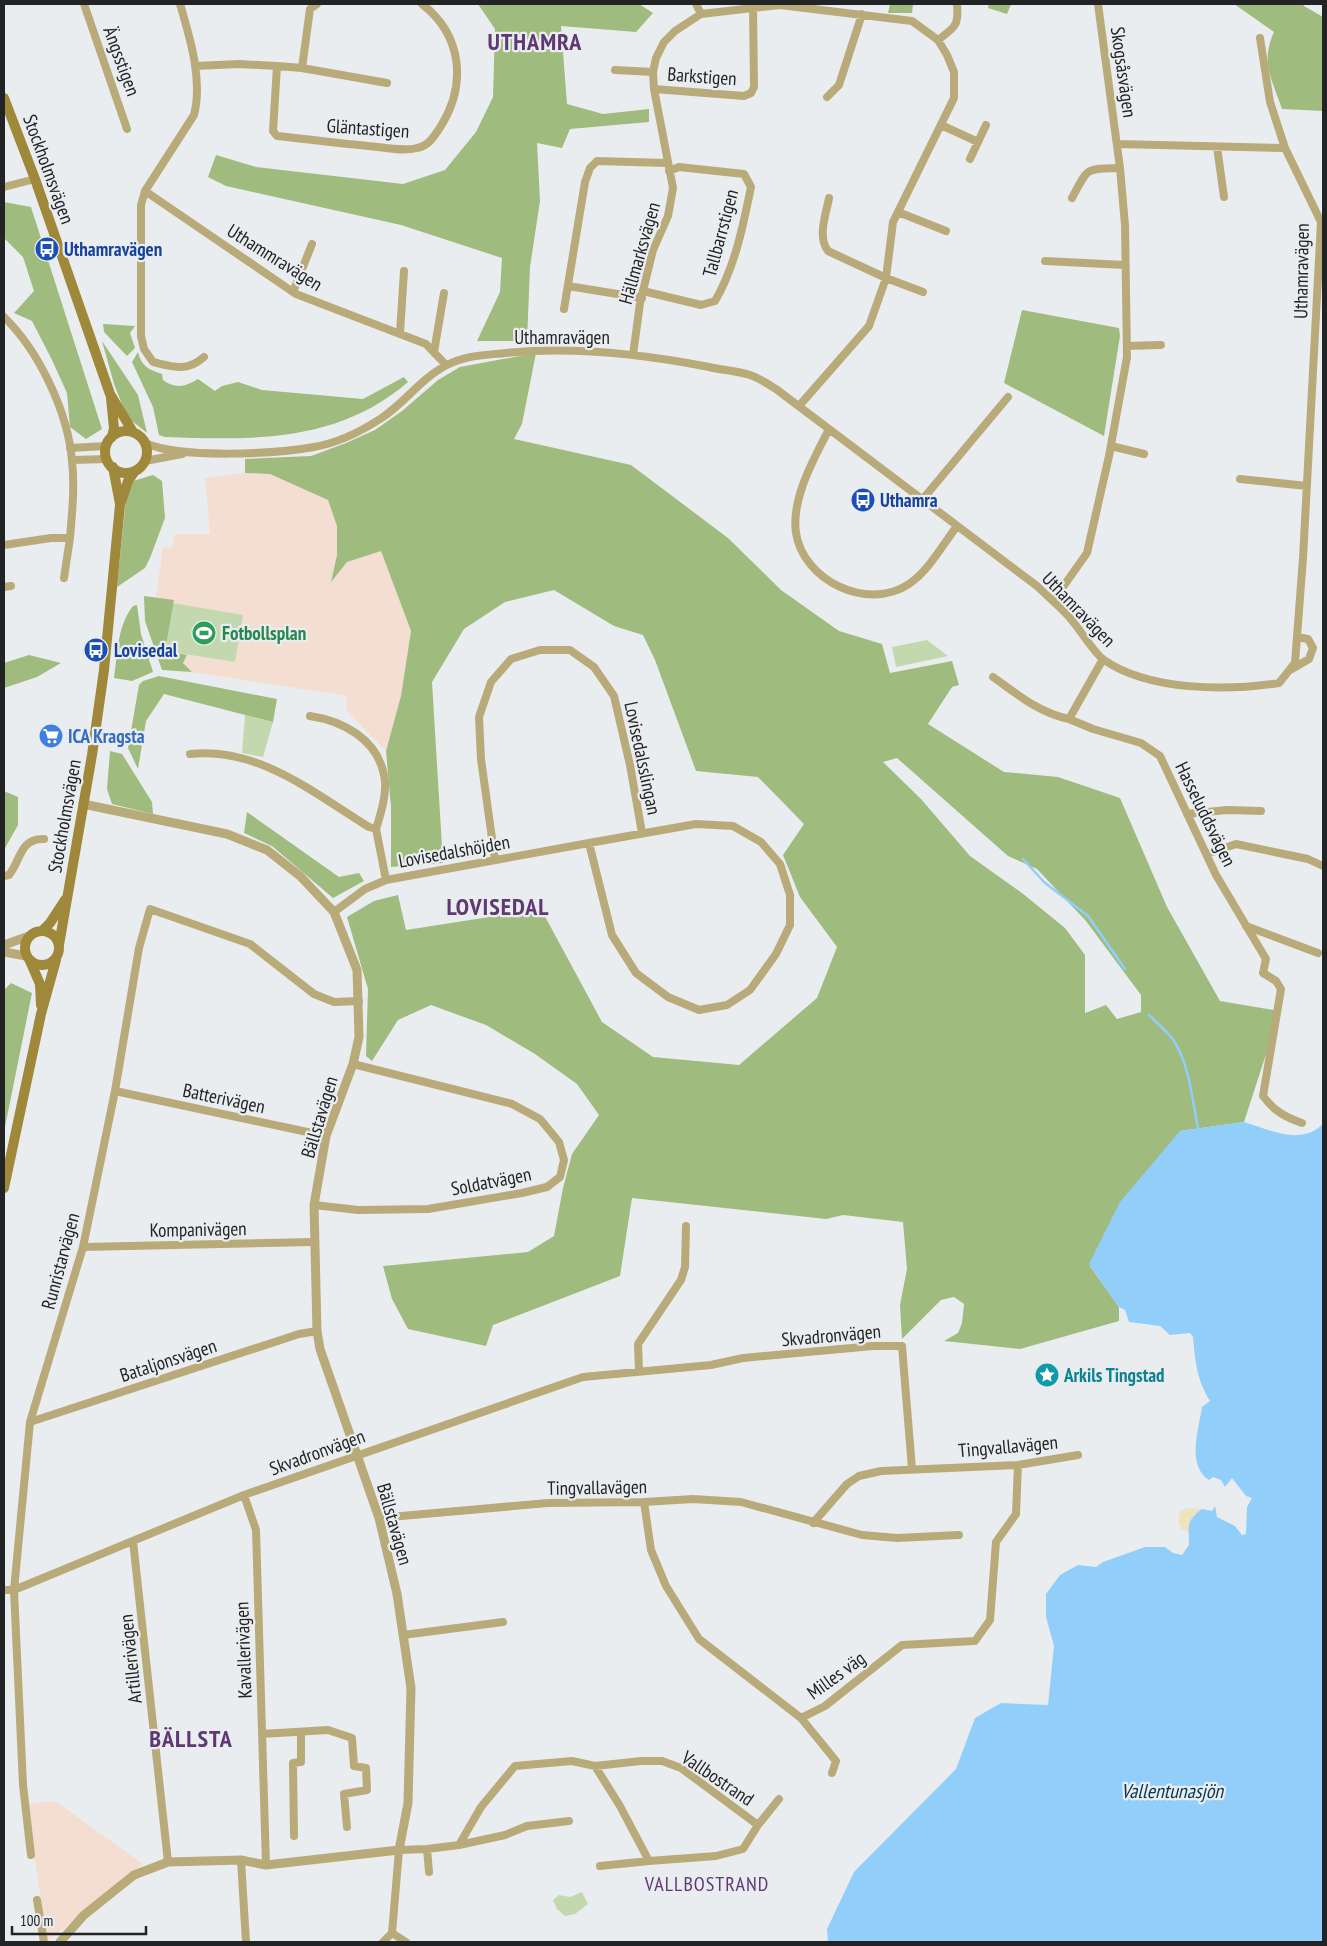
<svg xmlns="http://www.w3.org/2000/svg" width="1327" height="1946" viewBox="0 0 1327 1946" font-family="'PT Sans Narrow',sans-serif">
	<rect width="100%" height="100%" fill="#eaedf0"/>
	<path fill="#f4ded1" d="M245 473 270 474 328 500 337 526V555L331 581 347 562 381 551 411 631 401 696 386 751 346 710 347 696 192 672 183 663 187 655 165 651 174 601 156 597 163 547 172 548 175 534H210L205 478Z
		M55 1801 143 1864 47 1942 27 1804Z"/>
	<path fill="#c4d8af" d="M173 603 243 615 235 662 165 651Z
		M927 640 948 656 896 667 892 647Z
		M245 715 273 722 263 757 242 753Z
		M582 1892 588 1904 575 1914 565 1916 557 1909 553 1900 559 1895 570 1897Z"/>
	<path fill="#9fbb7e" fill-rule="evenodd" d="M478 4H639L653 13 636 32 561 26 567 104 603 114 649 109V122L570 129 562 148 537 143 540 201 530 267 527 341H477L500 292 502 258 401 225 226 186 208 177 216 155 256 167 403 184 445 170 476 132 493 97 495 29Z
		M890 4H913L912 13H888Z
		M989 4H1011L1007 14 988 8Z
		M1234 4H1303L1304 6 1323 17V111L1282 109C1272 79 1260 62 1274 32Z
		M4 202 31 207 102 429 86 439 70 427 67 393 52 360 32 321 14 313 34 291 23 257 4 238Z
		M1022 310 1119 328 1120 336 1104 436 1004 383Z
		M103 324 135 326 130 333 135 348 127 356 104 332Z
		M102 341 138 395 147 433 127 417 114 384Z
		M138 352C141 366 149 370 162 374L163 380C175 389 185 387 198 379L215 391 222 386 238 382 262 390 363 399 404 377 408 382C337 443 253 440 165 437L159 435 153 407 132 362Z
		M536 353 522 424 514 439 631 465 728 538 781 590 839 631 882 644 890 673 952 661 959 685 952 687 928 724 1004 772 1058 777 1120 798 1167 907 1220 1001 1280 1011 1244 1122 1180 1131 1090 1266 1119 1307V1321L1020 1349 944 1341 958 1333 962 1323 964 1304 954 1297 941 1300 902 1339 900 1305 907 1269 903 1222 843 1215 826 1219 632 1198 620 1276 493 1325 486 1346 408 1329 392 1299 383 1266 528 1252 554 1236 563 1188 572 1154 599 1115 577 1084 535 1054 486 1025 431 1005 398 1020 372 1061 366 1056 368 989 347 917 374 901 398 895 406 930 541 909 602 1022 653 1057 739 1065 817 998 837 947 800 897 783 855 804 824 758 777 696 771 655 660 643 635 614 626 554 590 505 602 464 629 432 682 443 863 391 867V807L386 751 401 696 411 631 381 551 347 562 331 582 337 555V526L328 500 270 474 245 473V459L311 456 346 443 375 430 402 411 438 380 460 367ZM897 758 1008 856 1037 869 1086 921 1141 995V1012L1117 1019 1106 1005 1085 1013V955L1065 928 1022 893 970 856 921 799 883 762Z
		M153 475 162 481 165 518 150 558 145 568 117 587 127 489 130 482Z
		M144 596 174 600 165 651 187 655 183 663 192 672 162 670 145 621Z
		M137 605 141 634 153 672 132 681 114 678C118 653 117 626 133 606Z
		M29 655 61 663 37 677 4 688V663Z
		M159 676 277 699 273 722 164 694 146 721 138 769 128 748 139 685 143 681Z
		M110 751 122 754 152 802 153 814 112 804 107 789Z
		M4 791 18 797V825L4 850Z
		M247 812 339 877 359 873 364 881 333 898 272 846 244 833Z
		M11 983 32 993 4 1132V990Z"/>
	<path fill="#ede3be" d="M1187 1508 1202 1509 1193 1516 1189 1532 1181 1529 1178 1522 1180 1512Z"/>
	<path fill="#92cefa" d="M1244 1122C1271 1130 1300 1146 1323 1124V1942H828L827 1929 854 1872 956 1769 975 1718 1001 1703 1048 1705 1054 1646 1046 1617V1594L1060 1575 1078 1565 1096 1567 1103 1562 1145 1547H1165L1173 1553 1182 1555 1189 1545C1189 1528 1185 1521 1202 1509L1212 1511 1215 1506 1217 1517 1235 1526 1242 1535 1246 1534 1247 1507 1252 1498 1246 1496 1232 1478 1225 1487 1221 1480 1213 1477 1209 1480C1186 1465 1199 1429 1202 1407L1210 1401C1197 1380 1195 1361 1193 1337L1190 1333 1170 1335 1160 1326 1129 1322 1125 1310 1119 1307 1089 1264 1120 1202 1180 1131Z"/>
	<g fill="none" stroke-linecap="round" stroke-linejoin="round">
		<path stroke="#92cefa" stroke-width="2.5" d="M1023 859 1044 882 1088 916 1125 969
			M1149 1015C1157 1023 1167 1031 1174 1041 1190 1066 1192 1100 1198 1128"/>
		<path stroke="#b9aa7a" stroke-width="8" d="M84 4 127 129
			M180 4C190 38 203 80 194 115L145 191 141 205V336L144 349 153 362C174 367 187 372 204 357
			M696 4 701 14
			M938 40C955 27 959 26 957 4
			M195 66 239 64 277 66
			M302 68 310 9 317 4
			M615 70 653 72
			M387 83 302 68 277 66 273 131 277 136C307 139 337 143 368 146 383 147 402 152 417 148 429 146 435 135 441 126 467 84 462 35 422 4
			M654 89 744 96 751 93 754 87 753 7
			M827 97 839 85 862 14
			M941 125 978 142
			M1118 144 1285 148
			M1217 147 1224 197
			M970 159 986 125
			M4 187 35 179
			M145 191 296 294 426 344 446 365
			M829 198C826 215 817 236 828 251L886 278 923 292
			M1072 198C1089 166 1085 169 1120 168
			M898 212 946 231
			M1045 261 1125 265
			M568 286 642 298
			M643 291 701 305 715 301C735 267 743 226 751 187L744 174 679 167 669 171
			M293 292 312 244
			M564 309 585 182 590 168 597 161 667 163
			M4 317C39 351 68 412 72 461 75 487 72 512 70 538
			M400 333 404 271
			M1127 346 1161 345
			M434 352 444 293
			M633 355 640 303 653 250 668 216 673 188 654 89 653 72 656 58 664 42 675 31 701 14 780 5 912 21 938 40 947 55 954 72V98L893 222 886 278 869 326 799 406
			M829 429C814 459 791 498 796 533 803 580 867 612 909 584 929 570 942 546 957 526
			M145 443C181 459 275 454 314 447 337 443 360 432 380 419 404 404 421 378 447 365 466 355 486 355 506 353 574 346 642 354 709 367 722 370 737 371 750 375 759 378 768 384 776 389L1037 586C1048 597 1061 607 1070 618 1080 629 1093 652 1104 660 1149 691 1227 691 1279 683L1295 663 1303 558 1321 222 1285 148 1270 102 1260 38
			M1111 446 1144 454
			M70 448 106 446
			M72 460 107 459
			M145 461 182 454
			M1240 479 1307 486
			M922 500 1008 397
			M4 545 51 538H70L64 578
			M4 587 11 586
			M1053 601 1087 553 1109 456 1127 357 1125 225 1120 168 1098 4
			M1103 659 1069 719 1093 729 1141 743 1160 756 1216 875 1266 959 1263 973 1276 981 1281 989 1263 1096C1274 1111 1285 1117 1302 1123
			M1292 669 1309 659 1313 648 1308 639 1297 637
			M993 677C1017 694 1039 713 1069 719
			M310 716C343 721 377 739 384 775 388 791 381 813 376 829
			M190 754C258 746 315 794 369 827L376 829 386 880
			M1187 814 1227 810 1261 811
			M1207 854 1236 844 1308 859 1323 866
			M495 860 481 759 479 717 491 682 511 659 540 650H570L594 667 614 696 630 765 642 833
			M4 876 9 875C21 860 20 838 44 839
			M334 912 365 889 386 880 589 843 696 824 733 826 761 842 780 864 790 895V925L776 954 750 990 727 1005 699 1010 668 997 636 973 612 935 589 843
			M1246 926 1318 953
			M115 1091 326 1136
			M314 1205 358 1210 428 1209 522 1193 547 1187 560 1177 564 1160 559 1142 540 1119 512 1104 353 1064
			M83 1247 313 1242
			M639 1371 638 1344 681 1280 685 1267 686 1226
			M30 1422 299 1334 317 1331
			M244 1495 256 1530 266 1865
			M644 1502 651 1550 666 1586 699 1639 801 1718 836 1761 832 1773
			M379 1518 548 1503 644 1502 693 1499 741 1502 862 1535 897 1538 959 1535
			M813 1523 847 1484 859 1476 881 1471 1018 1465 1078 1455
			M133 1541 168 1862
			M4 1590H14L244 1495 583 1377 711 1365 743 1358 873 1346H902L912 1469
			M403 1635 503 1622
			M801 1718 825 1706 902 1645 975 1641 990 1620 996 1542 1016 1514 1018 1465
			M262 1734 328 1730 352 1738 354 1766 366 1768 367 1790 344 1794 347 1827
			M758 1825 779 1799
			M294 1836 293 1763 301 1762V1732
			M459 1845 505 1835 527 1826 569 1821
			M427 1849 429 1872
			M31 1855 23 1785 14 1590 30 1422 83 1247 115 1091 139 948 150 909 250 944 314 994 334 1002 359 1001
			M241 1860 246 1942
			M600 1866 649 1861
			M37 1900 44 1942
			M383 1942 392 1933
			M406 1942 392 1933 399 1850 427 1849 459 1845 481 1807 515 1766 572 1761 595 1766 641 1761H662L681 1768 758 1825 743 1849 716 1856 649 1861 620 1806 595 1766"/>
		<path stroke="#b9aa7a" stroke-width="9" d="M4 945 29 936
			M4 952 26 956
			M60 1942 84 1915 134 1875 168 1862 241 1860 266 1865 399 1850 408 1803 411 1688 397 1594 379 1518 320 1349 317 1331 314 1205 326 1136 353 1064 359 1037 357 970 334 912 300 876 267 850 227 834 83 804"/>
		<path stroke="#a0883b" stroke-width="10" d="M4 98 35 179 110 394 133 432
			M111 398 114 428 112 437
			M105 452a21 21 0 1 1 42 0a21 21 0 1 1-42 0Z
			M113 467 120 504
			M25 948a17 17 0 1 1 34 0a17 17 0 1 1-34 0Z
			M42 931 50 923 65 900
			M59 945 92 755 104 670 120 505 128 481 135 471
			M30 961 40 984 41 1005
			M4 1188 41 1014 56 960"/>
	</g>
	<defs>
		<symbol id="bus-disc" viewBox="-11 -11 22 22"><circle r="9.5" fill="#1a4fb4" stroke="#eaedf0"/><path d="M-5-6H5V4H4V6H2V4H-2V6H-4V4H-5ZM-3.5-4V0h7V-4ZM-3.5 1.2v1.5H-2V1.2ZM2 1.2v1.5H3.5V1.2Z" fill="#fff"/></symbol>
		<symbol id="stadium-disc" viewBox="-11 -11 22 22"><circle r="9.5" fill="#2e9e5b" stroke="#eaedf0"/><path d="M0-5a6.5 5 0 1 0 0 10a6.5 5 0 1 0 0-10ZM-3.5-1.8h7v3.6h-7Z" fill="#fff"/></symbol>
		<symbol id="supermarket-disc" viewBox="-11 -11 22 22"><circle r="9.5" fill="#3f7fe0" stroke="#eaedf0"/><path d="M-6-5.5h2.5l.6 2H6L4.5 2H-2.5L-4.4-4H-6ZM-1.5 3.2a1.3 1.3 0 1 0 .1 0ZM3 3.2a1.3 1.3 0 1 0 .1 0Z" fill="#fff"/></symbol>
		<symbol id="sight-disc" viewBox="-11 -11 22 22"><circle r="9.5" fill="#0f9aa8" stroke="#eaedf0"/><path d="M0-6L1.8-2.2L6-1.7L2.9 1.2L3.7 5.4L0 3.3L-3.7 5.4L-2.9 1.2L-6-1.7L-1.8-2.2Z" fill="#fff"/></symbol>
	</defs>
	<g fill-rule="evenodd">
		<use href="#bus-disc" x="33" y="235" width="28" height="28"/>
		<use href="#bus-disc" x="849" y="486" width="28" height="28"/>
		<use href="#stadium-disc" x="190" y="619" width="28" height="28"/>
		<use href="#bus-disc" x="82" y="636" width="28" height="28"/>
		<use href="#supermarket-disc" x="37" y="722" width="28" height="28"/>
		<use href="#sight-disc" x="1033" y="1361" width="28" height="28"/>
	</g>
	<g text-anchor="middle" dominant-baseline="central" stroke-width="4.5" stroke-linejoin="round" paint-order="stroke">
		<g font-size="19" fill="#222325" stroke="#eaedf0">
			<text transform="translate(122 61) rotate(70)">Ängsstigen</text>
			<text transform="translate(1124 72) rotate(82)">Skogsåsvägen</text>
			<text transform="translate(702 76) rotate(4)">Barkstigen</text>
			<text transform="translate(368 128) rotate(4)">Gläntastigen</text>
			<text transform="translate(49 169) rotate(70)">Stockholmsvägen</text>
			<text transform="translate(720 233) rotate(-75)">Tallbarrstigen</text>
			<text transform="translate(639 253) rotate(-74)">Hällmarksvägen</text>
			<text transform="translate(275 257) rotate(32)">Uthammravägen</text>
			<text transform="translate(1301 271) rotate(-89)">Uthamravägen</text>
			<text x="562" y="337">Uthamravägen</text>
			<text transform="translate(1079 609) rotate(46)">Uthamravägen</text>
			<text transform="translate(643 758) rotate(78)">Lovisedalsslingan</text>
			<text transform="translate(1206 814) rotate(64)">Hasseluddsvägen</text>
			<text transform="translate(64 816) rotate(-80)">Stockholmsvägen</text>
			<text transform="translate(454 851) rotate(-10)">Lovisedalshöjden</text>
			<text transform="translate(224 1098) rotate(12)">Batterivägen</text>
			<text transform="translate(319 1117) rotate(-73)">Bällstavägen</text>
			<text transform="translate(491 1181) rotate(-11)">Soldatvägen</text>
			<text transform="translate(198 1229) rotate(-1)">Kompanivägen</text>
			<text transform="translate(60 1261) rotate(-75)">Runristarvägen</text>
			<text transform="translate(831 1335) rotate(-5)">Skvadronvägen</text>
			<text transform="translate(168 1360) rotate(-18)">Bataljonsvägen</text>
			<text transform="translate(1008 1446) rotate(-5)">Tingvallavägen</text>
			<text transform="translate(317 1452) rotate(-20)">Skvadronvägen</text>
			<text transform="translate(597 1487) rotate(-1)">Tingvallavägen</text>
			<text transform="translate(395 1524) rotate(74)">Bällstavägen</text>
			<text transform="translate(243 1650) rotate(-92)">Kavallerivägen</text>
			<text transform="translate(130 1659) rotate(-96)">Artillerivägen</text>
			<text transform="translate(836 1675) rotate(-36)">Milles väg</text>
			<text transform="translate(718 1778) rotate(34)">Vallbostrand</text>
		</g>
		<g font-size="19" font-weight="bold" fill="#164399" stroke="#eaedf0" text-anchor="start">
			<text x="64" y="249">Uthamravägen</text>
			<text x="880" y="500">Uthamra</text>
			<text x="114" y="650">Lovisedal</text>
		</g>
		<g font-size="19" font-weight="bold" fill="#27864d" stroke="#eaedf0" text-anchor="start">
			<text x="222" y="633">Fotbollsplan</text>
		</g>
		<g font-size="19" font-weight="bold" fill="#366cbe" stroke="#eaedf0" text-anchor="start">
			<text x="68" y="736">ICA Kragsta</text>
		</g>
		<g font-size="19" font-weight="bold" fill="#0d838f" stroke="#eaedf0" text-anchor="start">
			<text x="1064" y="1375">Arkils Tingstad</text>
		</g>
		<g font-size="20" font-style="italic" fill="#063754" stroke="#eaedf0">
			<text x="1172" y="1791">Vallentunasjön</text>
		</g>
		<g font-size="20" letter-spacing="1" fill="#5e3972" stroke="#eaedf0">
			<text x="707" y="1884">VALLBOSTRAND</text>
		</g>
		<g font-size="24" font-weight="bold" letter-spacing="1" fill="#5e3972" stroke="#eaedf0">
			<text x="535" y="41">UTHAMRA</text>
			<text x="498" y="906">LOVISEDAL</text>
			<text x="191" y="1738">BÄLLSTA</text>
		</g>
	</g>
	<rect width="1327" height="1946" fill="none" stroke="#222325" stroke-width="10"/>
	<path d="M12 1926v8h134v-8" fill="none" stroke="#222325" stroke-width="2.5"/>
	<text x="20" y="1926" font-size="15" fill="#222325" stroke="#eaedf0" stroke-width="4" paint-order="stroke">100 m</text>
</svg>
